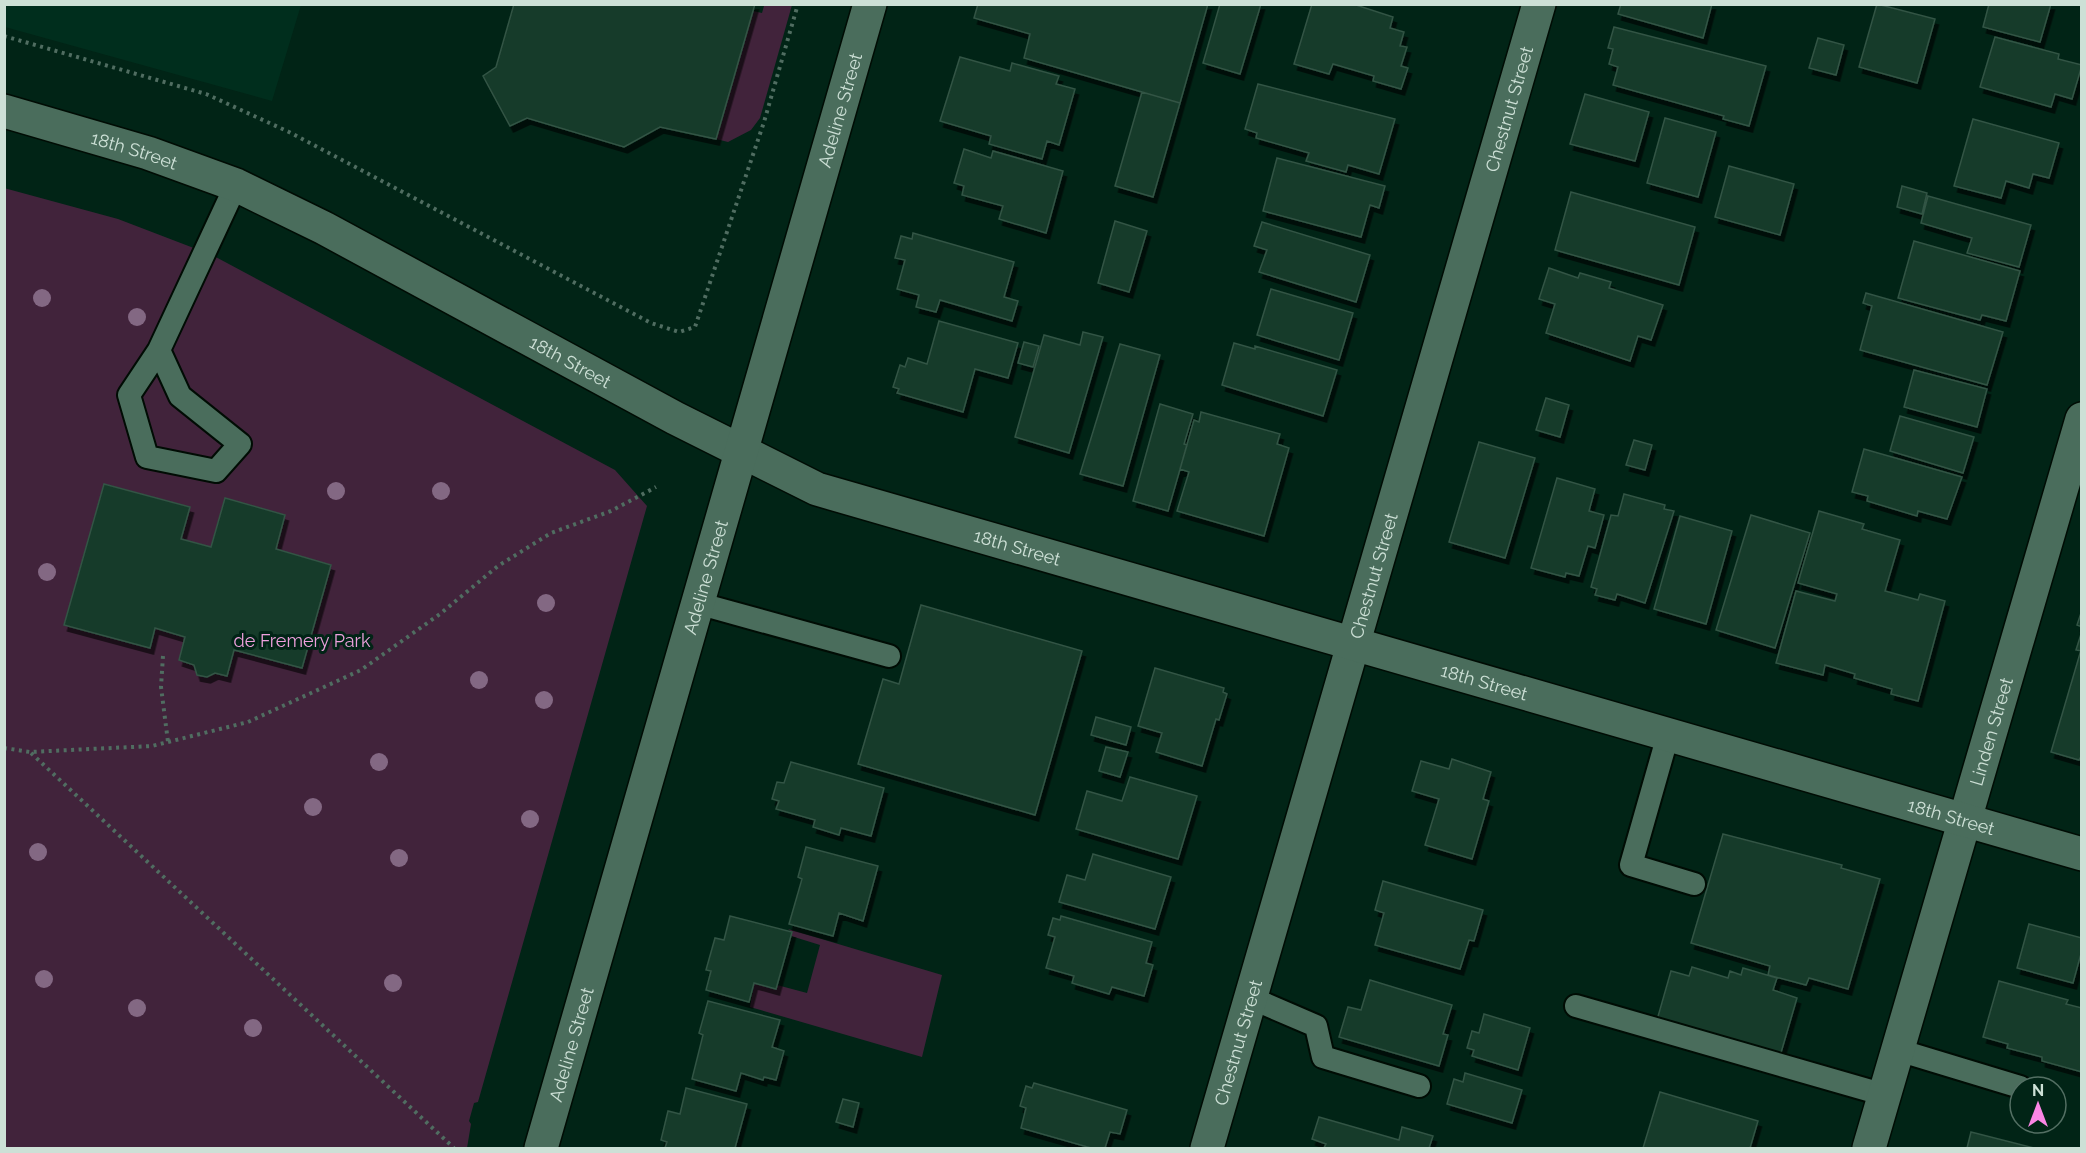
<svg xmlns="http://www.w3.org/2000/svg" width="2086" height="1153" viewBox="0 0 2086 1153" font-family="Raleway,sans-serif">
	<defs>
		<filter id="shadow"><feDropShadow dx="3.5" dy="6" stdDeviation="0" flood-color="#0009"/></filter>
	</defs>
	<rect width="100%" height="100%" fill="#012416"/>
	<path fill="#002e1d" d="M4 5 5 4 301 5 272 101 5 27Z"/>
	<path fill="#41233b" d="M760 5H792L760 118 751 130 728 142 716 139 753 11 762 13 764 6Z
		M4 188 118 219 212 255 615 470 647 506 478 1102 474 1103 469 1121 471 1124 467 1148H5Z
		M788 929 942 975 922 1057 750 1007 754 983 776 989 777 985 807 993 820 945 791 936 792 932Z"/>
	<path fill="#183a2b" stroke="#325444" stroke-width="1.5" filter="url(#shadow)" d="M755 4 716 139 660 127 624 147 527 118 510 126 483 76 496 67 514 4Z
		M978 4H1208L1180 103 1024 58 1030 34 974 18Z
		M1220 4H1261L1240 74 1203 63Z
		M1312 4H1353L1393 17 1390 28 1404 32 1400 46 1407 47 1401 66 1408 68 1401 89 1373 81 1374 76 1333 64 1329 74 1294 64Z
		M1621 4H1712L1703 38 1618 14Z
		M1877 4 1935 19 1917 83 1859 67Z
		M1989 4H2051L2040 42 1983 27Z
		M1614 27 1766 66 1749 126 1723 119 1724 116 1613 85 1618 67 1609 64 1613 49 1608 48Z
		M1995 37 2059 54 2058 59 2082 65 2072 99 2055 94 2051 107 1980 87Z
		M1818 38 1844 45 1836 75 1809 68Z
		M960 57 1010 71 1012 63 1059 76 1056 84 1075 89 1059 145 1047 141 1042 159 989 144 991 136 940 121Z
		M1258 84 1395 119 1379 174 1348 165 1346 172 1306 161 1309 153 1256 138 1257 133 1245 129Z
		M1142 92 1180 103 1153 197 1115 186Z
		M1585 94 1649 112 1635 161 1570 144Z
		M1665 118 1716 132 1698 197 1647 183Z
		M1973 119 2059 143 2049 178 2033 174 2029 188 2006 181 2001 198 1954 186Z
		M964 149 991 158 993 151 1063 171 1046 233 999 219 1003 206 962 195 964 186 954 183Z
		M1277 158 1385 186 1379 208 1370 205 1361 237 1263 211Z
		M1729 166 1794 184 1780 235 1715 217Z
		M1902 186 1927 193 1922 214 1897 207Z
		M1571 192 1695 227 1679 285 1555 250Z
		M1928 196 2031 225 2019 267 1967 253 1972 238 1921 223Z
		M1115 221 1147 231 1129 292 1098 283Z
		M1262 222 1370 255 1356 302 1259 272 1267 250 1254 246Z
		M913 233 1014 262 1004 297 1018 301 1012 321 940 300 936 312 916 307 919 295 897 289 905 260 895 258 901 236 912 239Z
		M1914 241 2020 271 2006 321 1982 315 1980 320 1898 298Z
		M1549 268 1578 278 1580 273 1611 282 1609 288 1663 305 1651 340 1638 336 1630 361 1546 333 1555 304 1539 299Z
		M1271 289 1353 313 1339 360 1257 335Z
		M1866 293 2003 332 1987 385 1860 350 1872 306 1863 303Z
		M939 321 1018 343 1008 378 975 369 963 412 897 393 899 389 893 387 900 365 905 367 908 358 927 364Z
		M1083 332 1103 337 1069 453 1015 437 1044 335 1080 345Z
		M1024 342 1039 346 1033 367 1018 363Z
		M1234 343 1255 349V346L1337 370 1323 416 1222 385Z
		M1120 344 1160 355 1123 486 1080 474Z
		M1914 370 1987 389 1977 427 1904 407Z
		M1546 398 1569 405 1560 437 1536 430Z
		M1160 404 1193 414 1184 444 1187 445 1168 511 1133 501Z
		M1201 412 1280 434 1277 444 1289 448 1264 536 1177 511 1189 472 1180 469 1194 420 1199 422Z
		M1900 416 1974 437 1963 473 1890 451Z
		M1634 440 1652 445 1645 470 1626 465Z
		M1479 442 1535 458 1505 558 1449 542Z
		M1864 449 1962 477 1947 519 1918 511 1917 516 1867 501 1868 496 1852 492Z
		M1557 478 1595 489 1589 511 1604 515 1595 548 1588 546 1579 576 1566 573 1565 577 1531 568Z
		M104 484 190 507 181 539 211 547 225 498 285 515 276 549 331 565 302 668 234 650 227 676 215 673 207 677 197 675 194 665 179 660 185 637 155 628 150 648 64 625Z
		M1624 494 1665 505 1664 509 1674 511 1645 603 1617 594 1615 600 1595 595 1597 589 1591 587 1611 515 1618 516Z
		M1819 511 1864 524 1862 529 1900 540 1885 591 1918 600 1920 594 1945 601 1918 701 1891 694 1892 689 1854 678 1855 674 1825 665 1823 675 1776 663 1796 591 1835 601 1837 594 1798 583Z
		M1751 515 1810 533 1775 648 1716 630Z
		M1680 516 1732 531 1706 624 1654 609Z
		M921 605 1082 651 1035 815 858 764 883 679 899 684Z
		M2082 610V627L2077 625Z
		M2082 631V651L2076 650Z
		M2081 650 2082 755 2079 760 2051 752Z
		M1155 668 1224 688 1223 692 1227 694 1219 720 1216 719 1202 766 1156 752 1162 733 1138 726Z
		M1096 717 1131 727 1126 745 1091 735Z
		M1106 747 1128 752 1120 777 1099 771Z
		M1452 759 1491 772 1483 799 1489 801 1472 859 1425 845 1439 799 1412 791 1421 761 1449 769Z
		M791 762 884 788 871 836 841 828 839 835 813 827 815 820 776 809 779 801 772 799 777 782 784 783Z
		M1130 777 1197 796 1178 859 1076 829 1087 791 1122 801Z
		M1723 834 1842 865 1841 868 1880 879 1848 989 1809 978 1806 985 1768 975 1770 966 1691 943Z
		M806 847 878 866 863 921 839 913 833 936 789 924 802 879 798 877Z
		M1093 854 1171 877 1155 929 1059 902 1067 875 1085 880Z
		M1383 881 1483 910 1474 941 1469 940 1460 969 1375 945 1384 913 1375 910Z
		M730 916 792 932 776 989 754 983 749 1002 706 990 711 971 706 970 715 938 724 940Z
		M1061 916 1152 942 1146 963 1153 965 1144 996 1112 987 1109 994 1072 983 1074 976 1046 968 1055 937 1048 935 1053 918 1060 920Z
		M2029 924 2082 938V950L2073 983 2017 968Z
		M1692 967 1728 978 1730 971 1741 975 1743 968 1777 978 1773 990 1797 998 1780 1056 1657 1020 1671 971 1689 976Z
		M1370 980 1452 1005 1443 1034 1448 1035 1439 1066 1339 1037 1348 1007 1361 1010Z
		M1999 981 2068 1000 2066 1004 2082 1008V1072L2042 1061V1057L2007 1048 2008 1044 1983 1037Z
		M708 1001 780 1020 772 1047 784 1051 776 1080 764 1077 763 1080 741 1073 736 1091 692 1079 703 1035 699 1033Z
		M1484 1014 1530 1028 1518 1070 1472 1056 1474 1050 1467 1048 1472 1031 1479 1033Z
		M1465 1073 1522 1090 1512 1123 1447 1104 1454 1079 1463 1082Z
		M1034 1083 1127 1110 1120 1134 1110 1132 1105 1148H1091L1021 1128 1026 1108 1020 1106 1026 1086 1032 1088Z
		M686 1088 747 1104 735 1148H665L667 1142 661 1140 668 1111 680 1114Z
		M1660 1092 1758 1121 1750 1148H1643Z
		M843 1099 859 1103 853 1127 836 1122Z
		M1319 1117 1399 1140 1402 1127 1433 1136 1429 1148H1324L1326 1144 1312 1139Z
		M1971 1132 2034 1148H1967Z"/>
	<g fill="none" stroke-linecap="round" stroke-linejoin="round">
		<defs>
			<path id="lane" d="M159 350 129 395 147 457 216 471 240 444 180 396 159 350 236 185
				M697 603 889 656
				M1668 735 1631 865 1694 884
				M1251 998 1316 1026 1323 1057 1419 1086
				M1576 1006 1885 1095
				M1898 1050 2020 1087"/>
			<g id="street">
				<path id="s1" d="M1207 1148 1539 4"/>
				<path id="s2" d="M1869 1148 2082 419"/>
			</g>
			<g id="secondary">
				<path id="s3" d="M4 111 148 153 236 185 324 228 675 418 817 489 2082 854"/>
				<path id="s4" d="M541 1148 870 4"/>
			</g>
		</defs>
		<use href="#lane" stroke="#000c04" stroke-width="26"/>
		<use href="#street" stroke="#000c04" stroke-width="36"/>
		<use href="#secondary" stroke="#000c04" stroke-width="36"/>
		<path stroke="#506d61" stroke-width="4" stroke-dasharray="3 4.5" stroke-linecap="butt" d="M4 36 206 94 289 132 651 323 679 332 695 327 764 122 798 4
			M163 656 161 687 168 742
			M4 748 30 752 152 746 248 722 361 670 440 614 498 566 551 533 611 511 656 487
			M31 753 454 1148"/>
		<use href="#lane" stroke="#4a6d5c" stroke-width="22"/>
		<use href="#street" stroke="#4a6d5c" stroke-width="33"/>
		<use href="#secondary" stroke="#4a6d5c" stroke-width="33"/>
	</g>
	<g fill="#836883">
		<circle cx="42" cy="298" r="9"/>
		<circle cx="137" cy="317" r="9"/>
		<circle cx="336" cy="491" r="9"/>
		<circle cx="441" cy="491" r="9"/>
		<circle cx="47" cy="572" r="9"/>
		<circle cx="546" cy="603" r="9"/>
		<circle cx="479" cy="680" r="9"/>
		<circle cx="544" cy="700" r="9"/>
		<circle cx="379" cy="762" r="9"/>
		<circle cx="313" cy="807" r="9"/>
		<circle cx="530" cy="819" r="9"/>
		<circle cx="38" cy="852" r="9"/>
		<circle cx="399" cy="858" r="9"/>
		<circle cx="44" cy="979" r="9"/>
		<circle cx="393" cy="983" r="9"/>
		<circle cx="137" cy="1008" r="9"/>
		<circle cx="253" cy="1028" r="9"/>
	</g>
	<g text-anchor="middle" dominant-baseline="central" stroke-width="6" stroke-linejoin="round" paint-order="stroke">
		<g font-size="18" fill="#cde0d6" stroke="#012416">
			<text stroke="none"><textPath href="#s4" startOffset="1080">Adeline Street</textPath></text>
			<text stroke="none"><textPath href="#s1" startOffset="1082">Chestnut Street</textPath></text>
			<text stroke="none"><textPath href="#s3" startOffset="136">18th Street</textPath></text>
			<text stroke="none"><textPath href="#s3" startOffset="622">18th Street</textPath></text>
			<text stroke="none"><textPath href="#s3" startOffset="1108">18th Street</textPath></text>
			<text stroke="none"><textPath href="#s4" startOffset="594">Adeline Street</textPath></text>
			<text stroke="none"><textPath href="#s1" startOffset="596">Chestnut Street</textPath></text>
			<text stroke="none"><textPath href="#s3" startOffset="1594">18th Street</textPath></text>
			<text stroke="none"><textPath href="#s2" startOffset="434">Linden Street</textPath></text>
			<text stroke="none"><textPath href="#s3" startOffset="2080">18th Street</textPath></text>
			<text stroke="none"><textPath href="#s1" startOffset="110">Chestnut Street</textPath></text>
			<text stroke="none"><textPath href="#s4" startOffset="108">Adeline Street</textPath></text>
		</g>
		<g font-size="18" fill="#eea0dd" stroke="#012416">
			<text x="302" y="640">de Fremery Park</text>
		</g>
	</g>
	<rect width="2086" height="1153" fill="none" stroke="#cde0d6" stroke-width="12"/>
	<g transform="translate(2038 1105)"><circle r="28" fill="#012416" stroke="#536f63" stroke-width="1.5"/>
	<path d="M0-4.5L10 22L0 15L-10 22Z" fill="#fb86e5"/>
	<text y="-9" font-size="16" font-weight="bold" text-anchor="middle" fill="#cde0d6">N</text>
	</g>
</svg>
